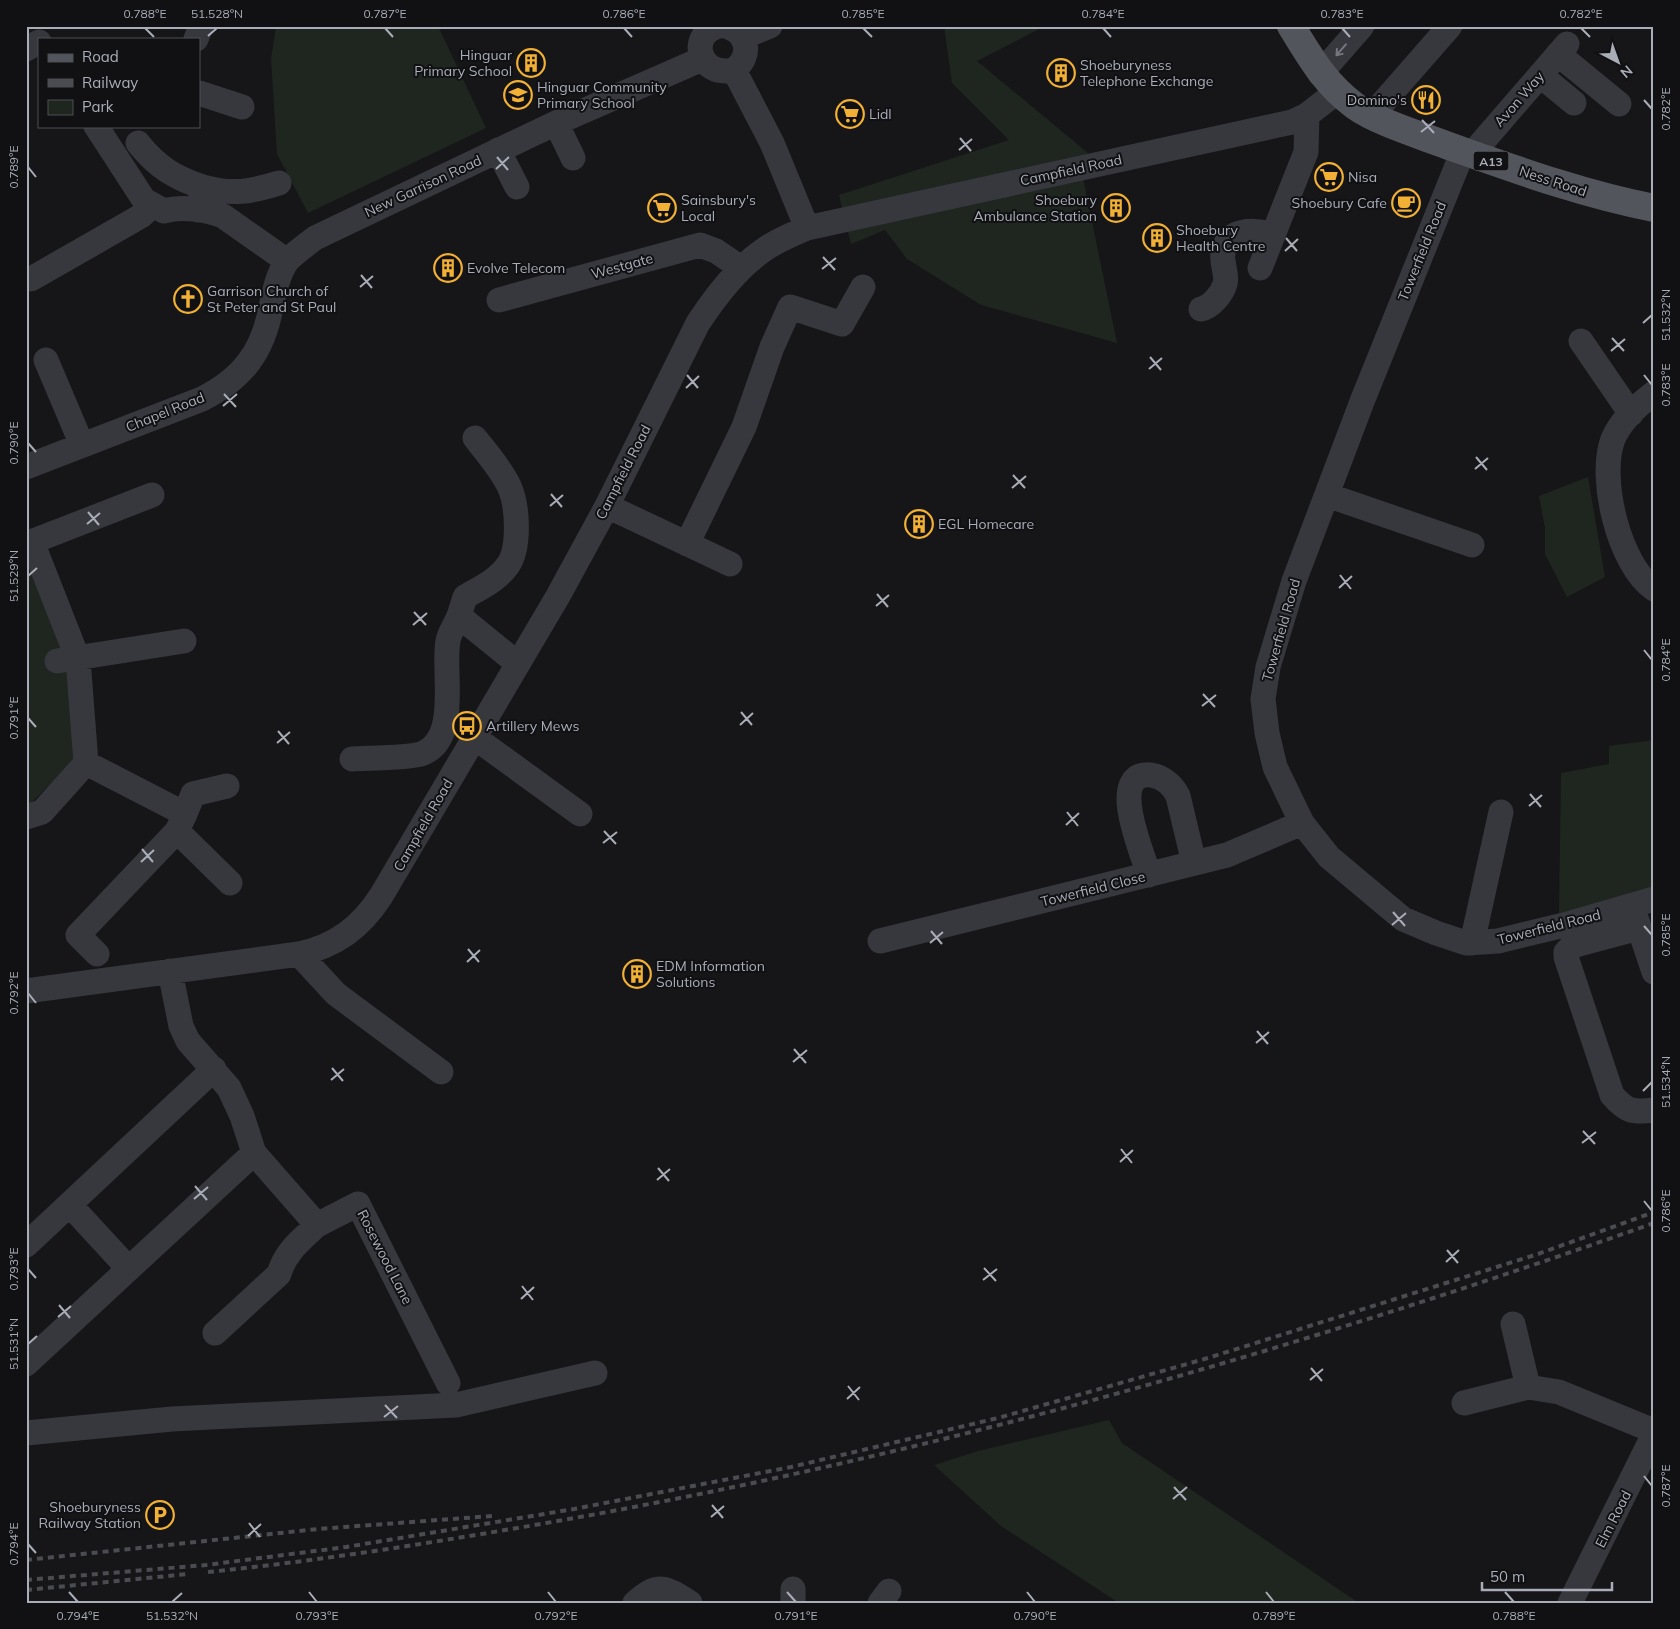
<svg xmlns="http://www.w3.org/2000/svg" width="1680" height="1629" viewBox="0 0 1680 1629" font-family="Mulish,sans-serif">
	<rect width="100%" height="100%" fill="#161618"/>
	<path fill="#1e261f" d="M276 26H438L486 128 308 213 277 154 271 59Z
		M944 26H1045L977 61 1088 153 1081 168 1117 343 981 305 907 259 885 230 851 244 839 195 1009 140 952 83Z
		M1588 477 1605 577 1567 597 1545 554V528L1539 496Z
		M26 560 72 670 75 760 26 808Z
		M1654 740V887L1559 914 1561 773 1609 764V746Z
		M1109 1420 1122 1443 1359 1603H1119L1001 1526 934 1465 978 1451Z"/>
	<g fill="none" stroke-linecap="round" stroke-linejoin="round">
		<path stroke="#37383d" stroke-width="25" d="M719 26C688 33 697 78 734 70 752 56 749 33 726 26
			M743 37 770 26
			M196 39 201 26
			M26 49 39 42
			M1558 54 1619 104
			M734 70 772 143 807 228
			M1320 74 1362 26
			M1540 75 1574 103
			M199 93 242 107
			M1373 114 1450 26
			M556 123 573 158
			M96 126 144 200 164 211C181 206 206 209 223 216L287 261
			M138 143C157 167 175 178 203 187
			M498 150 517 187
			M1463 151 1363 399 1294 581 1268 667 1263 699 1267 733 1275 767 1302 823 1329 857 1403 919 1436 933 1466 943 1498 941 1564 925 1654 899
			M1472 154 1567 44
			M198 210 203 187C233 195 250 192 279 183
			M1260 268 1306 152 1307 115
			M31 279 141 216 153 205
			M499 300 700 245 716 251 741 268
			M1201 309C1211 307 1222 294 1225 284 1228 274 1221 264 1223 253 1226 228 1254 229 1273 235
			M1581 341 1631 414
			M46 360 82 445
			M1654 393C1638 405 1621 420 1613 439 1598 478 1619 565 1654 589
			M475 438C487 453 501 469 509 486 518 505 520 548 508 565 498 580 480 588 465 597L459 616 518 664
			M26 467 202 399C242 379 263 352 271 307 274 293 278 272 288 260 296 252 306 245 315 238L556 123 702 59
			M1327 495 1472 545
			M607 506 730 564
			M26 544 152 495
			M687 544 744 427 772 347 790 307 842 324 863 287
			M57 661 184 641
			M474 737 580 814
			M352 759C368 758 407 758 421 754 461 740 442 671 448 641 449 633 456 624 459 616
			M86 763 185 814 193 794 227 786
			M26 817 42 812 86 763 78 659 32 542
			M177 831 230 883
			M1149 875C1143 854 1106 771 1151 775 1164 777 1173 786 1178 796L1194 863
			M1634 912 1654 972
			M1639 928 1572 946 1566 952V957L1612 1095C1626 1111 1632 1113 1654 1110
			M880 941 1227 855 1302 823
			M1472 943 1501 812
			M97 954 78 935 177 831 185 814
			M299 954 336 994 441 1072
			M170 971 181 1026 188 1041 229 1088 242 1116 254 1153 317 1225 358 1204 448 1383
			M26 991 299 954C336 946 361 927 381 896L558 596 607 506 698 323C716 296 737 268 765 249 778 240 793 234 807 228L1292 122 1307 115 1338 91
			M70 1205 128 1268
			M26 1245 214 1069
			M1513 1324 1528 1387 1559 1392 1654 1431
			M215 1333 279 1274C285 1252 301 1240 317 1225
			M26 1364 254 1153
			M1464 1403 1528 1387
			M26 1433 172 1419 456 1405 595 1373
			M793 1589V1603
			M635 1603C658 1582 666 1587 690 1603
			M880 1603 889 1591
			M1570 1603 1654 1434"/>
		<path stroke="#53555c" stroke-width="28" d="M1291 26C1310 57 1325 84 1355 106 1377 122 1420 135 1446 145 1514 169 1582 194 1654 208"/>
		<path stroke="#4a4c52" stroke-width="4" stroke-dasharray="6 5" stroke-linecap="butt" d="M26 1560 318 1529 492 1516
			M208 1572C307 1562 406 1547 505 1530 897 1465 1279 1356 1654 1223
			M26 1580 206 1565 346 1547 574 1509 791 1467 998 1418 1208 1358 1538 1254 1654 1212
			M26 1590 188 1574"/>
	</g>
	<defs><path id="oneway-shaft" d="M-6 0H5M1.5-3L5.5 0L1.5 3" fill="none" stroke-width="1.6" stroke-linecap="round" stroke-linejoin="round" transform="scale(1.25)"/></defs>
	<use stroke="#757881" href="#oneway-shaft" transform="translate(1341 50) rotate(131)"/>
	<path fill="none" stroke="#a8adb8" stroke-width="2" d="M145 28 154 37M385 28 393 37M624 28 632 37M863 28 872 37M1103 28 1111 37M1342 28 1350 37M1581 28 1590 37M208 36 217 28M1644 100 1652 109M1422 120 1434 133M1421 132 1435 121M960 138 971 151M959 150 972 139M497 157 508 170M28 167 36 177M496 169 509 157M1286 238 1297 251M1285 251 1298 239M823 257 835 270M822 269 836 258M361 275 372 288M360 287 373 276M1643 323 1652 315M1612 338 1624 351M1611 351 1625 339M1150 357 1161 370M1149 369 1162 358M687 375 698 388M1644 375 1652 385M686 388 699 376M224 394 236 407M223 406 237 394M28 443 36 452M1476 457 1487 470M1475 469 1488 458M1013 475 1025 488M1012 488 1026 476M551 494 562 507M550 506 563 495M88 512 99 525M87 524 100 513M1340 575 1351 589M28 576 37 568M1339 588 1352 576M877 594 888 607M876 606 889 595M414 612 426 625M413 625 427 613M1644 650 1652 660M1203 694 1215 707M1202 706 1216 695M741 712 752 725M28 718 36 727M740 725 753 713M278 731 289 744M277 743 290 732M1530 794 1541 807M1529 806 1542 795M1067 812 1078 826M1066 825 1079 813M604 831 616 844M603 843 617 832M142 849 153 862M141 862 154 850M1393 912 1405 926M1392 925 1406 913M1644 926 1652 935M931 931 942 944M930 943 943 932M468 949 479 962M467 962 480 950M28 993 36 1003M1257 1031 1268 1044M1256 1043 1269 1032M794 1049 806 1063M793 1062 807 1050M332 1068 343 1081M331 1080 344 1069M1643 1091 1652 1082M1583 1131 1595 1144M1582 1143 1596 1132M1121 1149 1132 1163M1120 1162 1133 1150M658 1168 669 1181M657 1180 670 1169M195 1186 207 1200M194 1199 208 1187M1644 1201 1652 1211M1447 1250 1458 1263M1446 1262 1459 1250M984 1268 996 1281M28 1269 36 1278M983 1280 997 1269M522 1286 533 1300M521 1299 534 1287M59 1305 70 1318M58 1317 71 1306M28 1344 37 1336M1311 1368 1322 1381M1310 1380 1323 1369M848 1386 859 1400M847 1399 860 1387M385 1405 397 1418M384 1417 398 1406M1644 1476 1652 1486M1174 1487 1186 1500M1173 1499 1187 1487M712 1505 723 1518M711 1517 724 1506M249 1523 260 1537M248 1536 261 1524M28 1544 36 1553M69 1592 78 1602M309 1592 317 1602M548 1592 556 1602M787 1592 796 1602M1027 1592 1035 1602M1266 1592 1274 1602M1505 1592 1514 1602M172 1602 182 1593"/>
	<defs>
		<symbol id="building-ring" viewBox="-11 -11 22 22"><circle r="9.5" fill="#111113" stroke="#f2b134" stroke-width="1.5"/><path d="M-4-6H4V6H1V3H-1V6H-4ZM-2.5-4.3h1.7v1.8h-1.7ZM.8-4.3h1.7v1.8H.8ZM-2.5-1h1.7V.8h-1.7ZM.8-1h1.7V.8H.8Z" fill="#f2b134"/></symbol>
		<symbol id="school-ring" viewBox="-11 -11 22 22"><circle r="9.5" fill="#111113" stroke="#f2b134" stroke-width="1.5"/><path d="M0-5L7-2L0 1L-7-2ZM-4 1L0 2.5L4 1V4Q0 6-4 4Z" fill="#f2b134"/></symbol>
		<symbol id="restaurant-ring" viewBox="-11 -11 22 22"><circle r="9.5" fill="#111113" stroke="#f2b134" stroke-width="1.5"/><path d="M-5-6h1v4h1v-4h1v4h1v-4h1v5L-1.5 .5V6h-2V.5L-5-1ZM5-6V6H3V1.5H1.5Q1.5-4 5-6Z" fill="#f2b134"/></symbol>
		<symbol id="supermarket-ring" viewBox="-11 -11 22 22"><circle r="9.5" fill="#111113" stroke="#f2b134" stroke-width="1.5"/><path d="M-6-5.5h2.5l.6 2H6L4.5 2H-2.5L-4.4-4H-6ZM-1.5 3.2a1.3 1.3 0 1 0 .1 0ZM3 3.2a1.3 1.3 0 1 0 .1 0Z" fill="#f2b134"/></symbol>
		<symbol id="cafe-ring" viewBox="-11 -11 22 22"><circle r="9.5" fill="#111113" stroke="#f2b134" stroke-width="1.5"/><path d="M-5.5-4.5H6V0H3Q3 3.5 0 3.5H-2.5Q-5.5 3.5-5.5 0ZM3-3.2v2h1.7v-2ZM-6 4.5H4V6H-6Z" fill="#f2b134"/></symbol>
		<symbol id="church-ring" viewBox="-11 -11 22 22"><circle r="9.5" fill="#111113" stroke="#f2b134" stroke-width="1.5"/><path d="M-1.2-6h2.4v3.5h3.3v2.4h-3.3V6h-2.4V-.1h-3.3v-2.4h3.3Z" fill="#f2b134"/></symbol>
		<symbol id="bus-ring" viewBox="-11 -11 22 22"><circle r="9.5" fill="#111113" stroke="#f2b134" stroke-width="1.5"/><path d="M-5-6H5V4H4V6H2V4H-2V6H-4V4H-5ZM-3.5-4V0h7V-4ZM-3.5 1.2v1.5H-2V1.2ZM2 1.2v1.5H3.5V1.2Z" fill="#f2b134"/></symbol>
		<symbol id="parking-ring" viewBox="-11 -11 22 22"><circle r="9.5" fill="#111113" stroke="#f2b134" stroke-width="1.5"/><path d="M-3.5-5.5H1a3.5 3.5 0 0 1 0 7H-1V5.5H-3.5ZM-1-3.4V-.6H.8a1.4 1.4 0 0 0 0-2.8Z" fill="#f2b134"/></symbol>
	</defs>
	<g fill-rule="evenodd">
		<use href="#building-ring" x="515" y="47" width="32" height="32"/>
		<use href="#building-ring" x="1045" y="57" width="32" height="32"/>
		<use href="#school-ring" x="502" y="79" width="32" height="32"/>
		<use href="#restaurant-ring" x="1410" y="84" width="32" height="32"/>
		<use href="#supermarket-ring" x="834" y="98" width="32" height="32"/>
		<use href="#supermarket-ring" x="1313" y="161" width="32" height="32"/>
		<use href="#cafe-ring" x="1390" y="187" width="32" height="32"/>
		<use href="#supermarket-ring" x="646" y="192" width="32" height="32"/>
		<use href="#building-ring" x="1100" y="192" width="32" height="32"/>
		<use href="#building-ring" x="1141" y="222" width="32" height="32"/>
		<use href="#building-ring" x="432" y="252" width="32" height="32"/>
		<use href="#church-ring" x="172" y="283" width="32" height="32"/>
		<use href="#building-ring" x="903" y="508" width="32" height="32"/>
		<use href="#bus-ring" x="451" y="710" width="32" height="32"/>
		<use href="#building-ring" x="621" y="958" width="32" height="32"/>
		<use href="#parking-ring" x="144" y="1499" width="32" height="32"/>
	</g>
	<g text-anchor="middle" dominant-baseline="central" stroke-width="4" stroke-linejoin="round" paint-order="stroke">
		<rect fill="#111113" stroke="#7b7e86" stroke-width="1" x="1473.5" y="151.5" width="35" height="19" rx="4"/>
		<g font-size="12" font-weight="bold" fill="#a8adb8">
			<text x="1491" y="161">A13</text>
		</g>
		<g font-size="14" fill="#a8adb8" stroke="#111113" text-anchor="start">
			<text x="512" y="55" text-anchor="end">Hinguar<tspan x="512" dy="16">Primary School</tspan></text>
			<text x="1080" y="65">Shoeburyness<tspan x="1080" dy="16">Telephone Exchange</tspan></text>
			<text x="537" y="87">Hinguar Community<tspan x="537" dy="16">Primary School</tspan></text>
			<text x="1407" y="100" text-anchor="end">Domino's</text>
			<text x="869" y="114">Lidl</text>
			<text x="1348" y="177">Nisa</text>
			<text x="681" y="200">Sainsbury's<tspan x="681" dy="16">Local</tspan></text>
			<text x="1097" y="200" text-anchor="end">Shoebury<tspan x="1097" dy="16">Ambulance Station</tspan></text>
			<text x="1387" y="203" text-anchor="end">Shoebury Cafe</text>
			<text x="1176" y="230">Shoebury<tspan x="1176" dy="16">Health Centre</tspan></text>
			<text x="467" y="268">Evolve Telecom</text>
			<text x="207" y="291">Garrison Church of<tspan x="207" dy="16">St Peter and St Paul</tspan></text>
			<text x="938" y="524">EGL Homecare</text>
			<text x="486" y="726">Artillery Mews</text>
			<text x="656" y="966">EDM Information<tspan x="656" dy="16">Solutions</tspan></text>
			<text x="141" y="1507" text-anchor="end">Shoeburyness<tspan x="141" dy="16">Railway Station</tspan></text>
		</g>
		<g font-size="14" fill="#a8adb8" stroke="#111113">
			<text transform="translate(1519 99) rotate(-49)">Avon Way</text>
			<text transform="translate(1071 170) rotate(-12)">Campfield Road</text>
			<text transform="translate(1553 181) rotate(18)">Ness Road</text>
			<text transform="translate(423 186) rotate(-25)">New Garrison Road</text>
			<text transform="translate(1422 251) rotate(-68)">Towerfield Road</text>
			<text transform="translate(622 266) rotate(-15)">Westgate</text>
			<text transform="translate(165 412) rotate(-22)">Chapel Road</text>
			<text transform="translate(623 472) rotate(-63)">Campfield Road</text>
			<text transform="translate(1281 630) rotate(-74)">Towerfield Road</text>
			<text transform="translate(423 825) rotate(-60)">Campfield Road</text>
			<text transform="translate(1093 889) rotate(-14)">Towerfield Close</text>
			<text transform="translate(1549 927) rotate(-14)">Towerfield Road</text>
			<text transform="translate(385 1257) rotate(63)">Rosewood Lane</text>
			<text transform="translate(1613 1519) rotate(-63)">Elm Road</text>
		</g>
	</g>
	<rect width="1680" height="1629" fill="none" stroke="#111113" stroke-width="55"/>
	<rect x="38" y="38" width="162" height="90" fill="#111113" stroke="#4d4f55"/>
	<rect x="48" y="54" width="25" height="8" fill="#53555c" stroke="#4d4f55"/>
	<text x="82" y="62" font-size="15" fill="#a8adb8">Road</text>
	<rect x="48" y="79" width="25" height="8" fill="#4a4c52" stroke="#4d4f55"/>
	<text x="82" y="88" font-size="15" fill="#a8adb8">Railway</text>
	<rect x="48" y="100" width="25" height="15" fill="#1e261f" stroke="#4d4f55"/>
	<text x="82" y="112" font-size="15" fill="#a8adb8">Park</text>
	<g transform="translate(1618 62) rotate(139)" stroke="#111113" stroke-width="4" paint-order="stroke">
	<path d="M0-4L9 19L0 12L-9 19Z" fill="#a8adb8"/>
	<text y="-8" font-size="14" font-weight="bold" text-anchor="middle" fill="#a8adb8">N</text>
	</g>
	<path d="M1482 1582v8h130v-8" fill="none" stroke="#a8adb8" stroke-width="2.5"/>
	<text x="1490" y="1582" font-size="15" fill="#a8adb8" stroke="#111113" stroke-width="4" paint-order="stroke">50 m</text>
	<rect x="28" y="28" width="1624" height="1574" fill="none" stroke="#a8adb8" stroke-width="2"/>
	<g font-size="12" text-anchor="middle" fill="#a8adb8">
		<text x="145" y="18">0.788°E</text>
		<text x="217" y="18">51.528°N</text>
		<text x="385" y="18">0.787°E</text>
		<text x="624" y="18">0.786°E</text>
		<text x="863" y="18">0.785°E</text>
		<text x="1103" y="18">0.784°E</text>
		<text x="1342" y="18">0.783°E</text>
		<text x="1581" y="18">0.782°E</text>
		<text transform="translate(1666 109) rotate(-90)" y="4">0.782°E</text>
		<text transform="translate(14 167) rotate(-90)" y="4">0.789°E</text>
		<text transform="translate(1666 315) rotate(-90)" y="4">51.532°N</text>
		<text transform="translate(1666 385) rotate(-90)" y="4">0.783°E</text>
		<text transform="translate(14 443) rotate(-90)" y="4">0.790°E</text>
		<text transform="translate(14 576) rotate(-90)" y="4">51.529°N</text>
		<text transform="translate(1666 660) rotate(-90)" y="4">0.784°E</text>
		<text transform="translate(14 718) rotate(-90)" y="4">0.791°E</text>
		<text transform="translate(1666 935) rotate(-90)" y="4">0.785°E</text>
		<text transform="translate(14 993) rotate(-90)" y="4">0.792°E</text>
		<text transform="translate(1666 1082) rotate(-90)" y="4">51.534°N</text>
		<text transform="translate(1666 1211) rotate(-90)" y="4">0.786°E</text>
		<text transform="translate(14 1269) rotate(-90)" y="4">0.793°E</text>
		<text transform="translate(14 1344) rotate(-90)" y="4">51.531°N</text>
		<text transform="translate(1666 1486) rotate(-90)" y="4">0.787°E</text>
		<text transform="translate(14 1544) rotate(-90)" y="4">0.794°E</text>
		<text x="78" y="1620">0.794°E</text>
		<text x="172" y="1620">51.532°N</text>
		<text x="317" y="1620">0.793°E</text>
		<text x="556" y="1620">0.792°E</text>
		<text x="796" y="1620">0.791°E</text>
		<text x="1035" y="1620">0.790°E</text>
		<text x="1274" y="1620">0.789°E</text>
		<text x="1514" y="1620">0.788°E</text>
	</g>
</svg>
